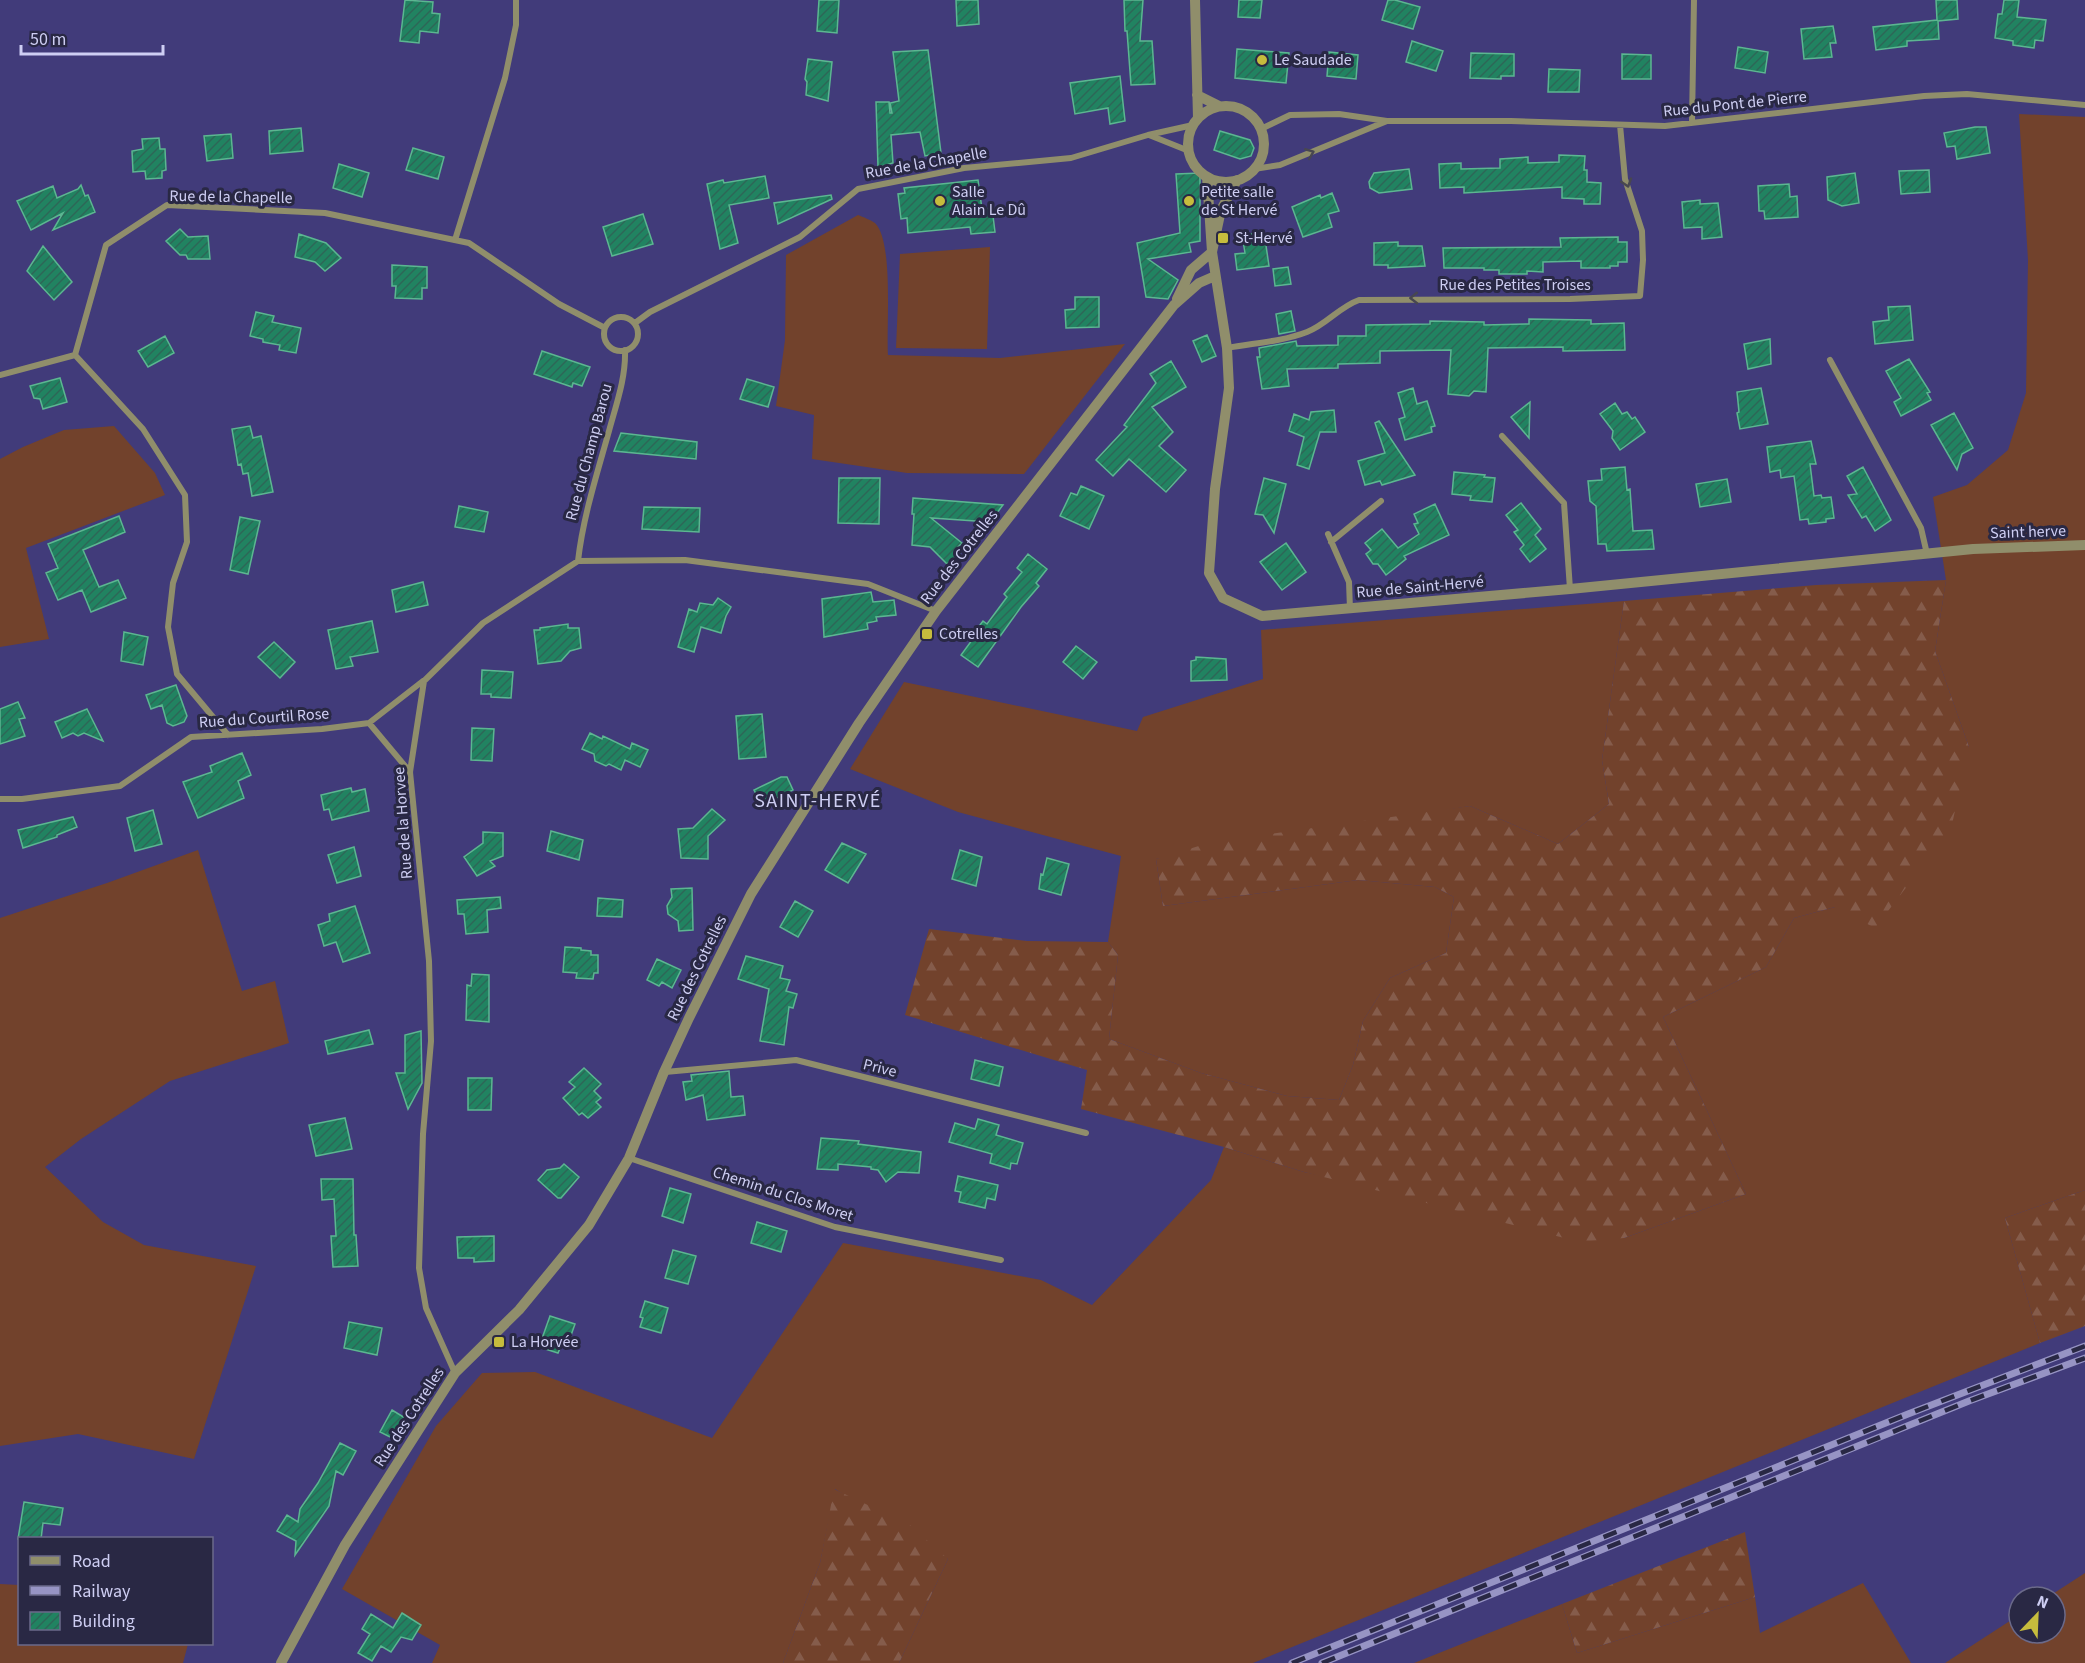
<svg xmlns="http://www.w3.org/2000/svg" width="2085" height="1663" viewBox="0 0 2085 1663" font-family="'Source Sans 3',sans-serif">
	<defs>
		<pattern id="forest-firs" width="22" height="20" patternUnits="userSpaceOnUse" patternTransform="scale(1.5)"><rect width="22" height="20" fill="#72422c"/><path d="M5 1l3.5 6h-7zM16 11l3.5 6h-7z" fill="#855c4b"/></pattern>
		<pattern id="building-hatch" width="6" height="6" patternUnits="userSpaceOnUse" patternTransform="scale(1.5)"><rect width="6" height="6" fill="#218361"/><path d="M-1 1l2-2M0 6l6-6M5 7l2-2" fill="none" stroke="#2d6757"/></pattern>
	</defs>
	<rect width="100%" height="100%" fill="#413b7a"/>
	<path fill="#72422c" d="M2019 114 2085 117V1190L2005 1218 2040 1343 1253 1663H899L948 1559 835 1489 820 1563 783 1663H432L440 1645 342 1589 436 1426 482 1373 535 1372 712 1438 843 1243 1041 1280 1092 1305 1211 1180 1224 1147 1304 1172 1624 1238 1746 1194 1663 1017 1766 967 1794 918 1835 907 1969 747 1935 651 1946 580 1933 497 1967 485 2008 450 2026 393 2028 260Z
		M858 215C863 217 871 220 875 223 894 242 886 327 888 355L1000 358 1125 344 1024 474 907 473 812 459 814 415 776 406 785 340 786 255Z
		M990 247 987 349 896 348 900 254Z
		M114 426 155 473 165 495 26 548 49 639 0 647V459L23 447 64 430Z
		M1624 601 1602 760 1609 804 1558 844 1470 806 1156 859 1163 906 1358 880 1435 887 1454 897 1446 953 1390 978 1363 1021 1353 1065 1339 1100 1287 1096 1201 1073 1109 1039 1118 955 1108 942 1121 856 958 812 850 769 904 682 1137 731 1143 717 1263 679 1261 630Z
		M198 850 242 991 275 981 289 1043 170 1081 81 1139 45 1167 103 1222 144 1245 256 1266 194 1459 78 1434 0 1446V918L107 883Z
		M2085 1573V1663H1945L2019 1615V1633H2055V1597H2048Z
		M1863 1583 1911 1663H1414L1562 1604 1577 1653 1755 1597 1760 1633Z
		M0 1584 19 1585 20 1644H188L183 1663H0Z"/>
	<path fill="url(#forest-firs)" d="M1946 580 1935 651 1969 747 1951 829 1875 928 1835 907 1794 918 1766 967 1663 1017 1746 1194 1624 1238 1580 1242 1304 1172 1224 1147 1081 1109 1087 1070 905 1015 929 929 1027 941 1108 942 1118 955 1109 1039 1201 1073 1287 1096 1339 1100 1353 1065 1363 1021 1390 978 1446 953 1454 897 1435 887 1358 880 1163 906 1156 859 1212 842 1470 806 1558 844 1609 804 1602 760 1624 601 1816 585Z
		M2085 1190V1326L2040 1343 2005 1218Z
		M834 1489 910 1525 948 1559 899 1663H783L820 1563Z
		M1745 1532 1755 1597 1577 1653 1562 1604Z"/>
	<path fill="url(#building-hatch)" stroke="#5cb691" stroke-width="1.5" d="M405 0 433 2 432 13 440 14 438 33 420 31 419 43 400 41Z
		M819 0H839L837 33 817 31Z
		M956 0H978L979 24 957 26Z
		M1124 0H1143L1140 41H1152L1155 84 1131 85 1127 31H1125Z
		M1239 0H1262L1260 18 1238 17Z
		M1388 0H1395L1420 7 1413 29 1382 20Z
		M1936 0H1957L1958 19 1938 21 1939 39 1907 41V46L1876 50 1873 27 1937 20Z
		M2004 0H2019L2017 17 2046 20 2043 41 2035 40 2034 48 2013 45V41L1995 38 1998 14H2002Z
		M1833 26 1836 43H1830L1832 57 1804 59 1801 29Z
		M1412 41 1443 51 1436 71 1406 62Z
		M1738 47 1768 52 1765 73 1735 68Z
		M1237 49 1289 53 1286 83 1235 78Z
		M928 50 941 153 925 156 920 132 891 135 893 163 878 167 876 102H889L890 113H892L890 103 899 101 893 52Z
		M1329 52 1358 55 1356 79 1327 76Z
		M1471 53 1514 54V76H1501V79L1470 78Z
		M1622 54 1651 55V79H1622Z
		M808 59 832 62 828 101 806 95 807 82 805 79Z
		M1549 69 1580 70 1579 92H1548Z
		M1120 76 1125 121 1110 124 1108 108 1075 114 1070 83Z
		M1975 127H1986L1990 153 1957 159 1955 146 1947 147 1944 133Z
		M301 128 303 151 270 154 269 131Z
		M1220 131 1250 140 1254 148 1251 156 1240 159 1214 150Z
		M231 134 233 158 207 161 204 136Z
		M159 138 160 149H165L166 170 162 171V178L146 179 145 171 133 172 132 151 143 149 142 139Z
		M413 148 444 157 438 179 406 170Z
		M1559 155 1585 156 1584 170H1587V182L1601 183 1600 204H1584V199L1562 198V187L1464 193V187L1440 188 1439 164 1461 163V169L1500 168V159L1528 157V163L1559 162Z
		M339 164 369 173 362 197 333 188Z
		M1409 169 1412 189 1379 193 1370 188 1369 182 1374 173Z
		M1929 170 1930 192 1901 194 1899 171Z
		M1200 173V241L1189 243 1191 252 1148 259 1178 280 1168 299 1146 297 1137 243 1180 233 1176 174Z
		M1855 173 1859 203 1842 206 1828 200 1827 177Z
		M765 176 769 198 729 205 738 243 720 249 707 184 723 180 724 183Z
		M978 180 982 209 992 208 995 232 971 234 970 227 908 233 907 218 901 219 898 194 905 193 904 188Z
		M1789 184 1790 197 1797 196 1798 217 1765 219 1764 211H1759L1758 186Z
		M81 185 85 196 88 195 95 212 53 230 63 213 31 230 17 201 53 186 57 198 78 189Z
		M1332 193 1339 211 1328 214 1332 227 1303 237 1292 207 1320 195 1321 198Z
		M831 195 832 199 778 224 774 203Z
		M1700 200V204L1718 203 1722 237 1702 239V227L1684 228 1682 202Z
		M643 214 653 244 612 256 603 227Z
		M180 229 188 237 208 236 210 259H188L186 255H180L166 241Z
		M1264 232 1269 266 1237 270 1235 254 1245 253 1242 235Z
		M299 234 326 243 341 258 325 271 315 262 295 257Z
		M1618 237V242H1627V262H1618V266H1610V268H1581V261L1543 262V272L1527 271V274H1499V270H1484V268H1444L1443 248 1561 247 1560 238Z
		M1398 242V246H1422L1425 266 1388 268V265H1374V243Z
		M43 246 72 282 54 300 27 271Z
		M392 265 427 267V288H422V299L395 298 396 286H392Z
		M1288 267 1291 284 1275 286 1273 269Z
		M1075 297H1099V327L1066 328 1065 310 1075 309Z
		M1910 306 1913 340 1875 344 1873 322 1889 320 1888 307Z
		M1291 311 1295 331 1279 334 1276 314Z
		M256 312 274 316 272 322 301 328 296 353 279 350 280 345 263 342V339L250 336Z
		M1529 319 1591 320V324L1624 323 1625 350 1563 351V347L1488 348 1486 392 1474 391 1469 396 1448 394 1451 350 1380 351V363L1338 364V368L1287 369 1289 386 1262 389 1257 357H1260L1259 348 1296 341 1297 346 1338 345V336H1366V325L1430 324V321L1484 322V325L1529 324Z
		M1207 335 1216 356 1202 362 1193 341Z
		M165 336 174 353 148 367 138 351Z
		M1770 339 1771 364 1748 369 1744 344Z
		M542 351 590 367 582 386 573 383 572 387 534 374Z
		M1909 359 1930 392 1927 393 1931 400 1901 416 1894 402 1901 398 1886 371Z
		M1171 361 1186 387 1152 407 1173 432 1159 446 1186 470 1166 492 1129 459 1113 476 1096 460 1127 427 1124 425 1156 383 1150 374Z
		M60 378 67 402 43 409 40 399 34 398 30 386Z
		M747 379 774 387 768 407 740 399Z
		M1413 388 1417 404 1427 401 1435 426 1431 427 1432 432 1405 440 1399 419 1405 417 1398 393Z
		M1761 388 1768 424 1740 429 1737 413 1739 412 1737 392Z
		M1530 402 1529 438 1511 417Z
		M1615 403 1622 414 1627 412 1632 419 1635 417 1645 432 1620 450 1612 438 1613 431 1600 414Z
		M1334 410 1336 432H1320L1309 469 1297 465 1304 437 1289 431 1294 414 1309 420 1311 412Z
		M1954 413 1973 448 1962 454 1957 470 1931 425Z
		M1379 421 1415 475 1382 485 1380 481 1365 485 1358 461 1385 453 1375 423Z
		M250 426 253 438 261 436 273 492 252 496 248 473 243 474 241 464 238 465 232 429Z
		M621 433 697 442 696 459 614 451Z
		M1811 441 1816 464H1810L1814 496 1821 495 1822 498 1831 497 1834 518 1826 519V522L1809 524 1808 519 1800 520 1794 476 1781 478 1780 470 1770 472 1767 447Z
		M1625 467 1627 490 1630 489 1633 531 1652 530 1654 549 1607 551 1606 544H1598L1596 506 1590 501 1588 481 1602 480 1601 469Z
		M1863 467 1891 520 1875 531 1866 516 1862 518 1848 495 1857 494 1847 476Z
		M1454 472 1485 475 1484 477 1495 478 1492 502 1470 500 1471 496 1452 494Z
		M839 478H880L879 524 838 523Z
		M1264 478 1286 484 1274 533 1263 515 1255 514Z
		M1727 479 1731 502 1700 507 1696 484Z
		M1081 486 1104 496 1089 529 1060 516 1071 493 1077 495Z
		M913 498 1003 505 990 522 931 518 962 543 957 548 961 552 947 564 930 547 912 545 914 514H912Z
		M1521 503 1541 529 1535 535 1546 549 1530 562 1520 549 1524 545 1514 532 1518 530 1506 515Z
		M1435 504 1449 535 1404 556 1406 559 1386 575 1378 564H1373L1366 554 1371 550 1365 543 1382 529 1398 548 1419 534 1414 524 1418 523 1414 514Z
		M459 506 488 512 484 532 455 527Z
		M644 507 700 508 699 532 642 529Z
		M119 516 125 532 83 550 99 587 118 580 126 598 91 612 82 590 58 600 46 573 58 568 48 544Z
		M240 517 260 521 248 574 230 570Z
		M1286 543 1306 572 1282 590 1260 562Z
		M1028 554 1047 569 1036 583 1039 586 1021 607 978 667 961 655 975 636 973 634 983 621 987 624 1007 597 1004 594 1022 572 1017 568Z
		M423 582 428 605 396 612 392 590Z
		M871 592 873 602 894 600 896 615 876 617 877 621 867 623 868 629 824 637 822 599Z
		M718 598 731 607 726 616 721 633 701 627 694 652 678 647 689 609 697 612 700 603 713 605Z
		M372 621 378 652 350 657 353 666 336 669 328 630Z
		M568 624V628H579L581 648 570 651 561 661 538 664 534 630H540V628Z
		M124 632 148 637 143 665 121 661Z
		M274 642 295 662 280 678 258 657Z
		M1076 646 1097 662 1083 679 1063 662Z
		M1196 657 1226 659 1227 680 1191 681V661L1196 660Z
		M482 670 513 672 511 698 491 697V694H481Z
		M176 685 187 716 184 722 173 726 167 723 162 705 151 709 146 695Z
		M18 702 25 718 19 719 25 736 0 744V709Z
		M87 709 103 741 84 733 78 736 73 733 62 738 55 722Z
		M762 714 766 757 739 759 736 716Z
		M472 728 494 729 492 761 471 760Z
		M590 733 602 739 603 736 630 749 632 743 648 750 640 767 625 760 621 770 609 764 606 766 595 761 594 754 582 749Z
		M242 753 251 775 238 781 244 798 198 818 183 782 212 772 210 766Z
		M781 777H787L793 790 762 805 754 790Z
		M351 788 352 792 365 789 369 811 332 820 329 809 324 810 321 795Z
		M712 809 725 820 708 836V859L681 858 678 829 693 828Z
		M153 810 162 844 135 851 127 818Z
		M73 817 77 827 57 835V837L23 848 18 830Z
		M551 831 583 840 579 860 547 851Z
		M483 832 503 833V856L490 861 495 866 477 876 464 857 483 843Z
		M842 843 866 854 848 883 825 870Z
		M354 847 361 876 337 883 328 855Z
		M960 850 982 857 976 886 952 879Z
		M1047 858 1069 864 1061 895 1039 889 1041 874 1043 875Z
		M692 888 693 930 679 931 678 921 668 914 667 906 672 897 671 889Z
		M500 897 501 908 487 910 488 932 466 934 464 914H458L457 900Z
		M598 898 623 900 622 917 597 916Z
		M795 901 813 911 798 937 780 927Z
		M355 906 370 953 343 962 336 942 324 946 318 925 330 921 329 914Z
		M565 947 581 948V950L591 951V955H598V973H594L593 979 576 978 577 973 563 972Z
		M746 956 783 966 780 978 790 980 786 991 797 994 793 1008 789 1007 784 1045 760 1041 769 989 738 979Z
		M657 959 681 970 672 988 662 982 659 986 647 980Z
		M472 974 489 975V1022L466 1020 467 985 471 986Z
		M369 1030 373 1044 328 1054 325 1041Z
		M421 1031 422 1083 408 1109 396 1073H405V1035Z
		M975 1060 1003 1067 999 1086 971 1079Z
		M584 1068 601 1084 594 1091 601 1098 596 1102 601 1107 588 1118 582 1113 579 1115 563 1098 575 1087 569 1082Z
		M729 1071 731 1097 743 1096 745 1115 707 1120 703 1095 686 1100 683 1082 692 1081 691 1075Z
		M468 1078H492L491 1110H468Z
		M345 1118 352 1149 316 1156 309 1125Z
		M978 1119 999 1125 996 1135 1023 1143 1017 1164 1011 1163 1010 1169 990 1163 992 1154 949 1142 955 1123 975 1129Z
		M821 1138 859 1141 858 1144 921 1152 919 1173 898 1172 886 1182 878 1170 871 1169V1167L838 1164V1170L817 1169Z
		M564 1164 579 1177 561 1198H558L538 1180 547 1170 560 1168Z
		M958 1176 998 1185 995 1200 987 1198 985 1208 959 1202 961 1192 955 1191Z
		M321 1179H353L354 1235H356L358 1266 333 1267 331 1236H336L334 1199 322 1200Z
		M670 1188 691 1194 683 1223 662 1216Z
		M757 1222 787 1231 781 1252 751 1243Z
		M494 1236V1261L474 1262V1258H458L457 1237Z
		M673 1250 696 1256 688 1284 665 1278Z
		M645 1301 668 1308 661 1333 640 1327 643 1318 640 1317Z
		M550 1316 575 1324 569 1341 564 1339 558 1353 539 1347Z
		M349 1322 382 1328 377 1355 344 1348Z
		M392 1410 410 1421 398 1441 380 1432Z
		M340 1443 356 1451 343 1475 336 1471 329 1506 295 1555 296 1541 277 1531 287 1515 298 1522 300 1509 318 1483Z
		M24 1502 63 1508 60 1525 43 1523 41 1539H18Z
		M402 1613 421 1625 412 1640 401 1637 391 1652 381 1646 372 1661 358 1653 370 1634 362 1629 371 1614 393 1628Z"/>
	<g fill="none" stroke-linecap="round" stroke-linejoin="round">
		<path stroke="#908e6b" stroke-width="6" d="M1692 123 1694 0
			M1261 129 1290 115 1339 114 1387 121H1511L1665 126 1924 96 1967 94 2085 105
			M1149 135 1189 151
			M1254 169 1280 165 1387 121
			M455 240 505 78 516 25V0
			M604 334a17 17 0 1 1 34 0a17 17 0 1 1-34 0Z
			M635 323 650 312 800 237 858 189 964 168 1071 158 1148 135 1193 125
			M1227 348C1253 343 1281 342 1307 332 1326 325 1339 307 1359 300L1570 299 1640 296 1643 260 1642 231 1625 179 1620 125
			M1830 360 1921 528 1927 554
			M0 375 75 355
			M1502 436 1564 503 1570 589
			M1328 534 1349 582 1350 609
			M1331 542 1381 501
			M578 561C583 517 597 474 609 431 616 405 626 378 625 350
			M369 723 410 772
			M228 735 177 674 168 627 173 583 187 542 185 495 143 429 75 355 106 245 167 205 325 213 469 243 559 304 605 328
			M0 799H22L120 786 191 737 322 729 369 723 423 681
			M665 1072 796 1060 1086 1133
			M629 1158 835 1227 1001 1260
			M455 1373 426 1308 419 1268 423 1134 431 1041 429 961 410 772 424 681 483 623 578 561 685 560 868 584 936 611"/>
		<path stroke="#908e6b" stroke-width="10" d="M1195 0 1198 118
			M1197 95 1219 106
			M1188 144a38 38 0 1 1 76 0a38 38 0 1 1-76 0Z
			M1207 177 1212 252 1227 348 1229 388 1215 489 1209 573 1223 598 1262 616 1570 589 1973 549 2085 545
			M1177 299 1191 270 1212 252 1221 210 1237 180
			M281 1663 345 1545 455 1373 519 1310 589 1225 629 1158 664 1072 689 1018 751 894 859 723 936 611 1174 305 1199 283 1215 276"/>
		<defs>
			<path id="rail" d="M1292 1663 1908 1414 2085 1346
				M1322 1663 1969 1401 2085 1358"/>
		</defs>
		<use href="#rail" stroke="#9794c4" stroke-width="7"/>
		<use href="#rail" stroke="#292844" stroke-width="4.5" stroke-dasharray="14" stroke-linecap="butt"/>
	</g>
	<defs><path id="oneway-chevron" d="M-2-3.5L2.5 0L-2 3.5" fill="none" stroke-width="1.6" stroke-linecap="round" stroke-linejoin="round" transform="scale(1.5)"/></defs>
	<g stroke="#484750">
		<use href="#oneway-chevron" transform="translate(1310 153) rotate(-22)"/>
		<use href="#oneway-chevron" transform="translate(1627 183) rotate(72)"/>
		<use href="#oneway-chevron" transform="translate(1414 298) rotate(179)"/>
	</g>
	<g fill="#c6bc3d" stroke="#292844" stroke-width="2">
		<circle cx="1262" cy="60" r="6"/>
		<circle cx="940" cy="201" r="6"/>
		<circle cx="1189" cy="201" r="6"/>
		<rect x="1217" y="232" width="12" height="12" rx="3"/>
		<rect x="921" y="628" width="12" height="12" rx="3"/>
		<rect x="493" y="1336" width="12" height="12" rx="3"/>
	</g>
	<g text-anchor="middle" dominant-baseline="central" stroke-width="6" stroke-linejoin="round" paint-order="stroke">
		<g font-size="16" fill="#cecef3" stroke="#292844" text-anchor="start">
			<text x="1274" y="60">Le Saudade</text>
			<text x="952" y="192">Salle<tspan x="952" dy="18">Alain Le Dû</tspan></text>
			<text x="1201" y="192">Petite salle<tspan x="1201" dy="18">de St Hervé</tspan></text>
			<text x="1235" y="238">St-Hervé</text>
			<text x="939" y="634">Cotrelles</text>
			<text x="511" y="1342">La Horvée</text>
		</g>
		<g font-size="16" fill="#cecef3" stroke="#292844">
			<text transform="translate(1735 104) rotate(-6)">Rue du Pont de Pierre</text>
			<text transform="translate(926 163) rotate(-10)">Rue de la Chapelle</text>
			<text transform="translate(231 197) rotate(1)">Rue de la Chapelle</text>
			<text x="1515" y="285">Rue des Petites Troises</text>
			<text transform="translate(589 452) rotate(-75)">Rue du Champ Barou</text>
			<text transform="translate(2028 532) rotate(-2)">Saint herve</text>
			<text transform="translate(959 557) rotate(-52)">Rue des Cotrelles</text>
			<text transform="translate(1420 587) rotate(-5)">Rue de Saint-Hervé</text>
			<text transform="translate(264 718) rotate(-4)">Rue du Courtil Rose</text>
			<text transform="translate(403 823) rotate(-94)">Rue de la Horvee</text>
			<text transform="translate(697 968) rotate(-64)">Rue des Cotrelles</text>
			<text transform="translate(880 1068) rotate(14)">Prive</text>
			<text transform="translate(783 1194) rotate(18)">Chemin du Clos Moret</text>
			<text transform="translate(409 1417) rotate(-57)">Rue des Cotrelles</text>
		</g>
		<g font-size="20" letter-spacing="1.5" fill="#cecef3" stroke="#292844">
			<text x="818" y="801">SAINT-HERVÉ</text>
		</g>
	</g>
	<rect x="18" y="1537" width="195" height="108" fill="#292844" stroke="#6b6a8a" stroke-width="1.5"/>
	<rect x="30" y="1556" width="30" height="9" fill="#908e6b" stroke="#6b6a8a" stroke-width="1.5"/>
	<text x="72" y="1567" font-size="18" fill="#cecef3">Road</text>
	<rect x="30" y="1586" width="30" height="9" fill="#9794c4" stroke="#6b6a8a" stroke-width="1.5"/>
	<text x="72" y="1597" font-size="18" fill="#cecef3">Railway</text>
	<rect x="30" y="1612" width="30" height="18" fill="url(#building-hatch)" stroke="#6b6a8a" stroke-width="1.5"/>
	<text x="72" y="1627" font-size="18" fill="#cecef3">Building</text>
	<g transform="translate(2037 1615) rotate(23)"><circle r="28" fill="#292844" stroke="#6b6a8a" stroke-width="1.5"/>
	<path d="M0-4.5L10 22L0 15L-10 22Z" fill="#c6bc3d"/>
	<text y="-9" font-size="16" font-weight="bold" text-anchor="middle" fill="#cecef3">N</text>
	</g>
	<path d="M21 45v9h142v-9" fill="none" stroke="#cecef3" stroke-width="3"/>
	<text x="30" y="45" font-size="18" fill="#cecef3" stroke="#292844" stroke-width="4.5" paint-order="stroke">50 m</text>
</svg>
